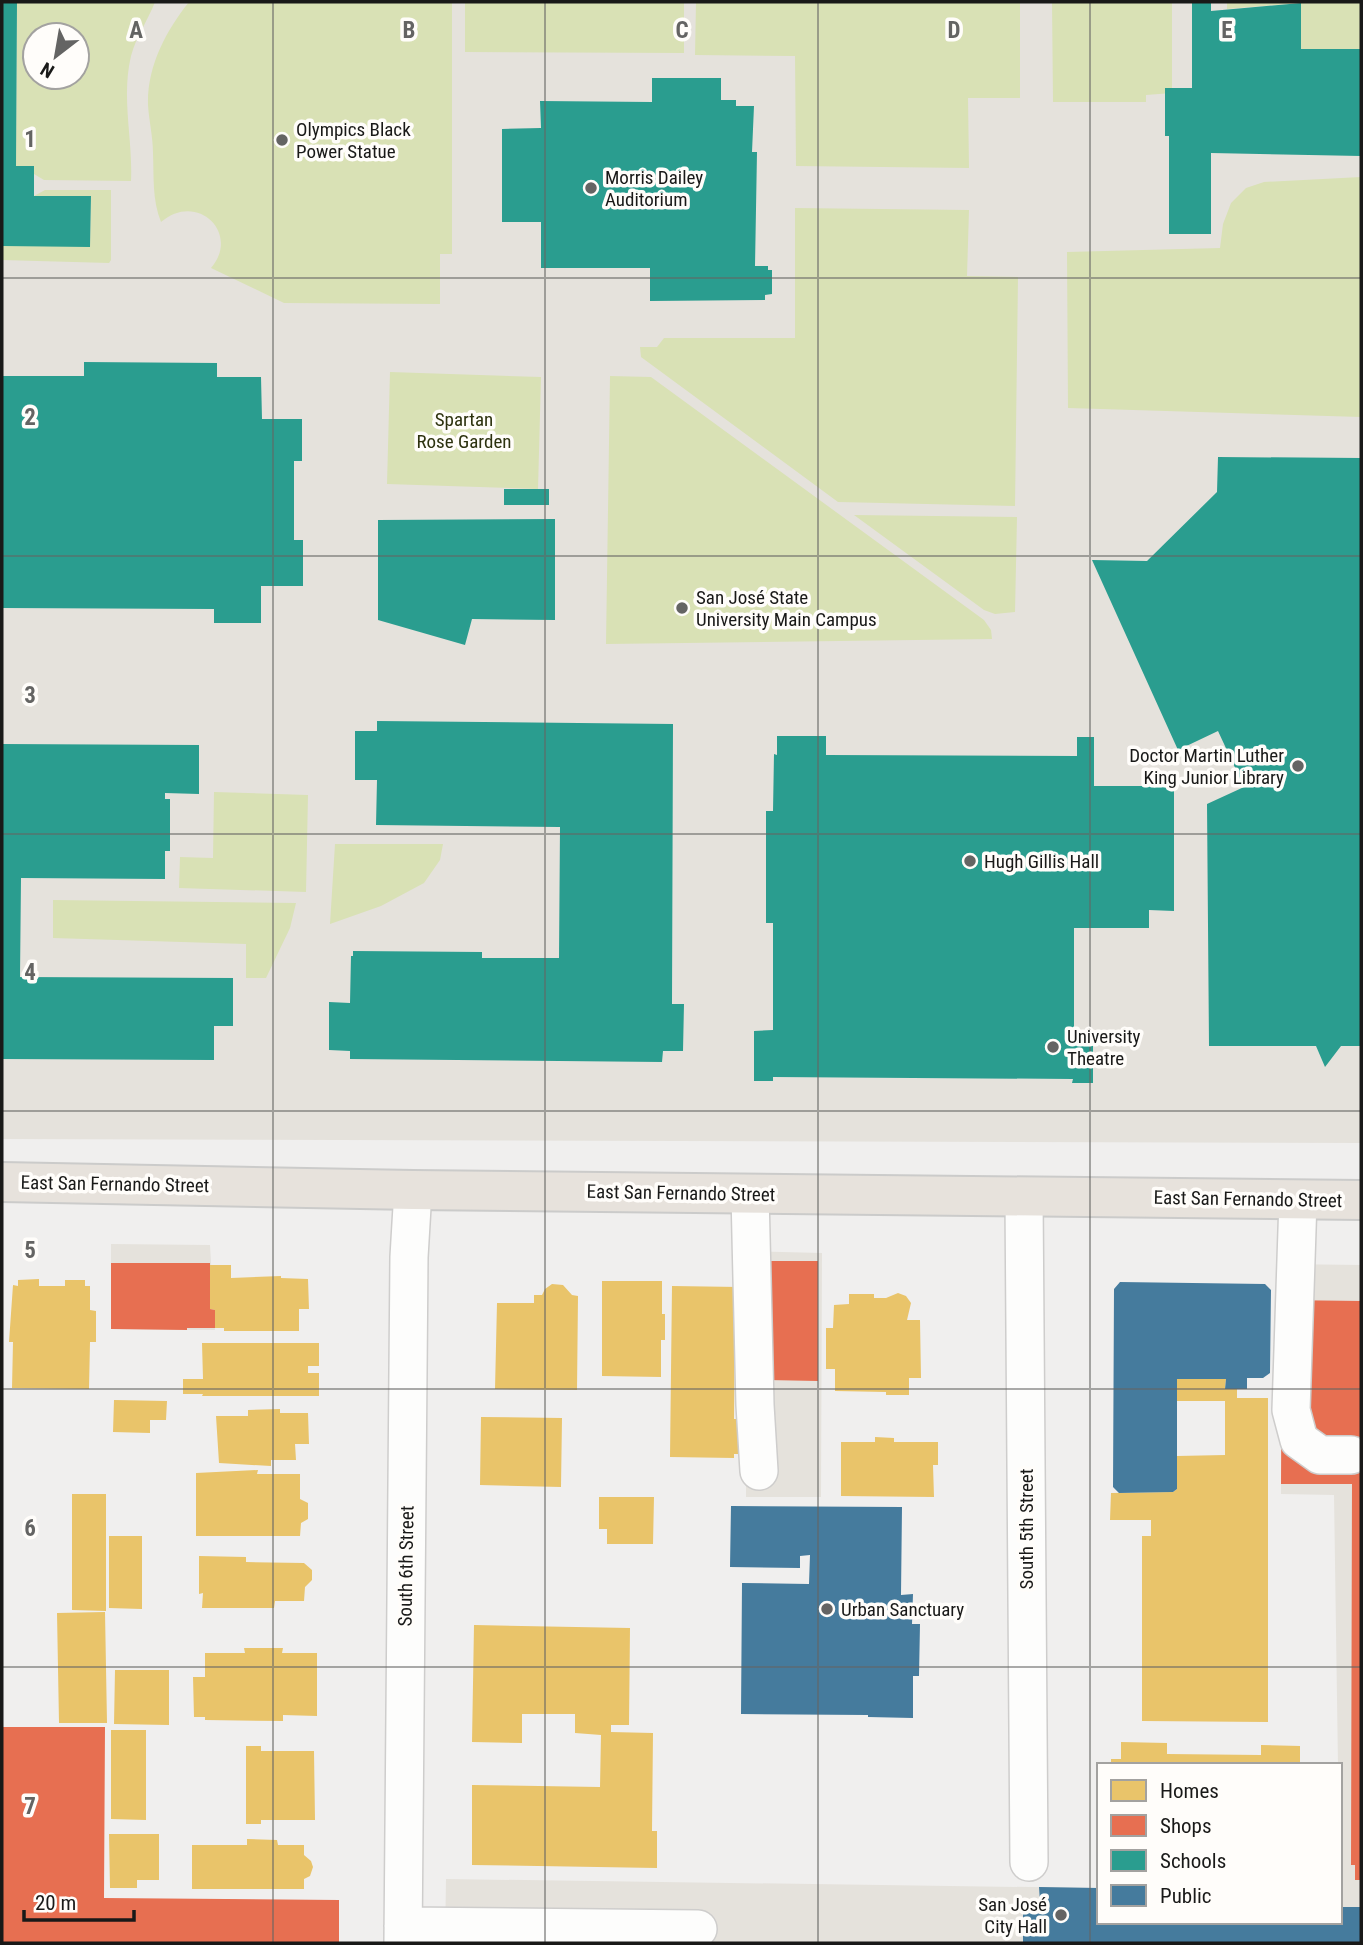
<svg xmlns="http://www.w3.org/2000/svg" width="1363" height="1945" viewBox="0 0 1363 1945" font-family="'Roboto Condensed',sans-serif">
	<rect width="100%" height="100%" fill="#f0efee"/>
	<path fill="#e5e2dc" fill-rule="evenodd" d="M2 2H1361V1143L2 1139ZM35 35H77V77H35Z
		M111 1244 210 1245 215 1330 111 1329Z
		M746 1251 822 1253 821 1497H746Z
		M1282 1264 1361 1265V1943H445L446 1879 1099 1888V1922H1340V1765H1338L1334 1495 1281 1494Z"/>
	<path fill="#d9e1b5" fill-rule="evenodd" d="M17 2H155C148 20 136 37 131 56 121 98 133 139 131 181L44 180 34 174V166H16ZM35 35H77V77H35Z
		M189 2H452V254H440V304L284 303 211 268C241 233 197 191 161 222 152 199 154 177 153 153 153 137 149 121 148 105 147 66 166 31 189 2Z
		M465 2H684V53L465 52Z
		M696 2H1020V98H968L969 168 796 166 795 56 695 55Z
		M1052 2H1172V93L1146 95V102H1053Z
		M1227 2H1361V49H1301V3L1227 9Z
		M1361 177V417L1068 408 1067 252 1220 248 1223 224 1231 203 1246 188 1264 182Z
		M45 190H111V260L109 263 2 260V246H90L91 196H34Z
		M795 208 969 210 967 276 1018 277 1015 506 838 502 641 357 640 347H657L664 338H795Z
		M390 372 541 377 538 489 387 484Z
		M610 376 651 377 984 620 991 630 992 639 606 644Z
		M854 515 1017 517 1015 612 995 614 984 610Z
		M214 792 308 795 306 892 179 888 180 857 213 858Z
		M335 844H443L440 860 424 883 381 906 330 924Z
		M53 900 296 903 290 928 266 978H246V944L53 938Z"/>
	<path fill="#e9c46a" d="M210 1265H231V1278L281 1276V1278L308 1279 309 1309H299V1331H224V1328H215V1310L210 1309Z
		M39 1279V1286H65V1280H85V1286H90V1310L96 1311V1342H90L89 1389 12 1388 13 1342H9L13 1285 18 1286V1280Z
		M602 1281H662V1314H665V1340H661V1377L602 1376Z
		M552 1284 563 1285 572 1295 578 1296 577 1390 495 1389 497 1303H534V1295H542L545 1289Z
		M672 1286 740 1287 735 1325 734 1419H739V1454H734V1458L670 1457Z
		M898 1293 906 1296 911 1303 907 1320H920L921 1378H909V1395H886V1392L835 1391V1369H826V1328H833L834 1305 849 1304V1294H874V1298H886Z
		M202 1343H319V1366H308V1373H319V1396H202L203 1394H183V1379H203Z
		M1177 1379H1226L1225 1389H1237V1398H1268V1722L1142 1721V1536H1151V1520H1110L1111 1493 1173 1492 1177 1489V1456L1225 1455V1401H1177Z
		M114 1400 167 1401 166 1420H150V1433L113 1432Z
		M280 1409V1413H308L309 1444H295L296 1460H271V1466L219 1463 216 1416H248V1410Z
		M481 1417 562 1418 561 1487 480 1485Z
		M875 1437 894 1438V1442H938V1465H933L934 1497 841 1496V1442H875Z
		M258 1470 257 1474H300V1499L308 1503V1519L301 1523 300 1536H196V1473Z
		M72 1494H106V1611L72 1610Z
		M599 1497H654L653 1544H607V1529H599Z
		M109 1536H142V1609L109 1608Z
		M199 1556 246 1557V1562L304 1563 312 1570V1580L305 1587 304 1601H275L274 1608H202L203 1593 199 1594Z
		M105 1612 107 1723H59L57 1613Z
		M474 1625 630 1628 629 1725H611V1732L653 1733 652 1831H657V1868L472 1865V1785L600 1787 601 1735 575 1733V1714H522V1743L472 1742Z
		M244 1648H283L282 1653H317V1716L283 1715V1721L205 1720V1717H194L193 1677H205V1653H245Z
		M115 1670H169V1725L114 1724Z
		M111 1730H146V1820L111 1819Z
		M1121 1742 1167 1743V1754L1261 1755V1745L1300 1746V1765H1111V1759H1121Z
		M246 1746H261V1751H314L315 1820H261V1824H246Z
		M109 1834H159V1880H137V1888H110Z
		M247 1839 277 1840 278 1845H304V1855L311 1861 313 1867 310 1876 304 1879V1889H192V1845H247Z"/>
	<path fill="#e76f51" d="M767 1261H818V1381L767 1380Z
		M111 1263H210V1309L215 1310V1328H187V1330L111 1329Z
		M1282 1300 1361 1301V1880H1355V1865H1351L1352 1484H1281Z
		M2 1727H105L104 1898 339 1900V1943H2Z"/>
	<path fill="#2a9d8f" d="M2 2H17L16 166H34V196H91L90 247 2 246Z
		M1192 2H1211V11L1301 3V49H1361V156L1211 153V234H1169V136H1165V88H1192Z
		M652 78H721V100H736V106H754L752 152H757L755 266H768V270H772V294L765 295V300L650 301V268H541V222H502V129L541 128 540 101 652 102Z
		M84 362 217 363V377H261L262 419H302V461H294V540H303V586H261V623H214V609L2 608V376H84Z
		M1218 457 1361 458V1046H1341L1325 1067 1316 1046H1209L1207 804 1244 787 1218 731 1178 750 1092 560 1147 561 1217 492Z
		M504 489H549V505H504Z
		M555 519V620L472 619 465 645 378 620V520Z
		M377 721 673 724 672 1004H684L683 1051H663L662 1062 350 1059V1051L329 1050V1002L350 1003 351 956H353V951L482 952V958H559L560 827 376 825 377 780H355V731H377Z
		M777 736H826V755L1077 756V737H1094V786H1174V911L1149 910V928H1074V1032H1093V1083H1072L1073 1079 773 1077V1081H754V1031L773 1030V923H766V811H773L774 754 777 755Z
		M2 744 199 745V794L165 793V799H170V851H165V879L21 878 20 977 233 978V1026H214V1060L2 1059Z"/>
	<path fill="#457b9d" d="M1120 1282 1265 1284 1271 1290 1270 1373 1263 1378H1247V1389H1225L1226 1379H1177V1489L1173 1492 1119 1493 1113 1487 1114 1289Z
		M731 1506 902 1507 901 1595 913 1594 912 1624H920L919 1676H913V1718L868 1717V1715L741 1714 742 1583 809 1584 810 1555 800 1556V1568L730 1567Z
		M1039 1887 1099 1888V1922H1340V1907H1361V1943H1023V1902H1040Z"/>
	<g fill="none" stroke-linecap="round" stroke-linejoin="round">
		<defs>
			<path id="minor" d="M750 1194 755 1405 759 1471
				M1024 1197 1029 1862
				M1298 1200 1291 1410 1299 1440 1320 1455H1351
				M403 1926 698 1929
				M403 1943 409 1257 413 1190"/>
			<path id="major" d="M2 1182 413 1190 1361 1200"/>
		</defs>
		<use href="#minor" stroke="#cecdcc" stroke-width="40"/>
		<use href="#major" stroke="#cbcbca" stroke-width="42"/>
		<use href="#minor" stroke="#fdfdfc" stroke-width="37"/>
		<use href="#major" stroke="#e7e2dc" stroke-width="38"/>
	</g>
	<path fill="none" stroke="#646463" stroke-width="2" stroke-opacity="0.55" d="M273 2V1943M545 2V1943M818 2V1943M1090 2V1943M2 278H1361M2 556H1361M2 834H1361M2 1111H1361M2 1389H1361M2 1667H1361"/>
	<g fill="#646463" stroke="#fffdfa" stroke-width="2.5">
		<circle cx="282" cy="140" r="7"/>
		<circle cx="591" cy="188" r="7"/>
		<circle cx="682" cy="608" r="7"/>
		<circle cx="1298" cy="766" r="7"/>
		<circle cx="970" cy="861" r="7"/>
		<circle cx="1053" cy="1047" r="7"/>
		<circle cx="827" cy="1609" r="7"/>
		<circle cx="1061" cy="1915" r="7"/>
	</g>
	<g text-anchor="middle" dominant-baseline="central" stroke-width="7" stroke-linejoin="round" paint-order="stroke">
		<g font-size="19" fill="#191918" stroke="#fffdfa" text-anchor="start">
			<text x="296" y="129">Olympics Black<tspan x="296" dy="22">Power Statue</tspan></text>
			<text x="605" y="177">Morris Dailey<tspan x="605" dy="22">Auditorium</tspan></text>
			<text x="696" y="597">San José State<tspan x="696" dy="22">University Main Campus</tspan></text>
			<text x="1284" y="755" text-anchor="end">Doctor Martin Luther<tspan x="1284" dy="22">King Junior Library</tspan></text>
			<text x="984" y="861">Hugh Gillis Hall</text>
			<text x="1067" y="1036">University<tspan x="1067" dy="22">Theatre</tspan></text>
			<text x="841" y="1609">Urban Sanctuary</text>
			<text x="1047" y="1904" text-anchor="end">San José<tspan x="1047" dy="22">City Hall</tspan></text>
		</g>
		<g font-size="19" fill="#2d320f" stroke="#fffdfa">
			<text x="464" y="419">Spartan<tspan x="464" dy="22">Rose Garden</tspan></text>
		</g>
		<g font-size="19" fill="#191918" stroke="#fffdfa">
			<text transform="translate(115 1184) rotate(1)">East San Fernando Street</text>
			<text transform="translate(681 1193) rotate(1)">East San Fernando Street</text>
			<text transform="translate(1248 1199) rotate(1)">East San Fernando Street</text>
			<text transform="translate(1026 1529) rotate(-90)">South 5th Street</text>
			<text transform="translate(406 1566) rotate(-89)">South 6th Street</text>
		</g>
	</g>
	<g font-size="23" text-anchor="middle" font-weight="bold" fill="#646463" stroke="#fffdfa" stroke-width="7" stroke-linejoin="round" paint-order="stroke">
		<text x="136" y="38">A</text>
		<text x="409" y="38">B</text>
		<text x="682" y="38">C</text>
		<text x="954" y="38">D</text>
		<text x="1227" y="38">E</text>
		<text x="30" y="147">1</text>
		<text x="30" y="425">2</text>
		<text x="30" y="703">3</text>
		<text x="30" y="980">4</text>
		<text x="30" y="1258">5</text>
		<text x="30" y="1536">6</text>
		<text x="30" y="1814">7</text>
	</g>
	<rect width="1363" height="1945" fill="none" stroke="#191918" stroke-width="7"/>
	<rect x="1097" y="1763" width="245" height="161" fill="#fffdfa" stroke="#a3a2a0" stroke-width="2"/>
	<rect x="1111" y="1780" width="35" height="21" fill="#e9c46a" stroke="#a3a2a0" stroke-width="2"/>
	<text x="1160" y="1798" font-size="21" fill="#191918">Homes</text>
	<rect x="1111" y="1815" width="35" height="21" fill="#e76f51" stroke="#a3a2a0" stroke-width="2"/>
	<text x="1160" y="1833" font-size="21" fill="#191918">Shops</text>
	<rect x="1111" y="1850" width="35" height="21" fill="#2a9d8f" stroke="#a3a2a0" stroke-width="2"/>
	<text x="1160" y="1868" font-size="21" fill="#191918">Schools</text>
	<rect x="1111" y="1885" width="35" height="21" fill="#457b9d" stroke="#a3a2a0" stroke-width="2"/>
	<text x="1160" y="1903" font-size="21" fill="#191918">Public</text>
	<g transform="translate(56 56) rotate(211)"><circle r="33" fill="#fffdfa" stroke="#a3a2a0" stroke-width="2"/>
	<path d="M0-5L12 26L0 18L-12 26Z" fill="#646463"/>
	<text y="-10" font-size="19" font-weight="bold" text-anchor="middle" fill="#191918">N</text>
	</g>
	<path d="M24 1910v10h110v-10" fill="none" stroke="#191918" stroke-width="3.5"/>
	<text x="35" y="1910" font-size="21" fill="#191918" stroke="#fffdfa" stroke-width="5" paint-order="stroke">20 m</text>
</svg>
